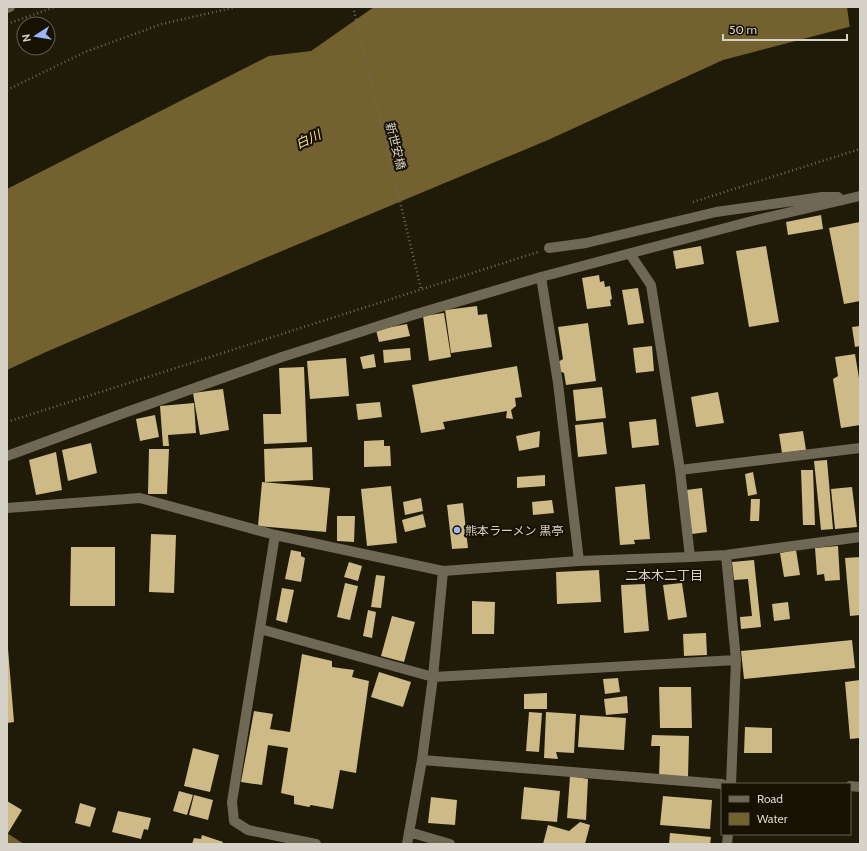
<svg xmlns="http://www.w3.org/2000/svg" width="867" height="851" viewBox="0 0 867 851" font-family="Cabin,'Noto Sans JP',sans-serif">
	<rect width="100%" height="100%" fill="#201a08"/>
	<path fill="#736230" d="M374 7H860V24L723 60 548 140 270 256 46 352 7 370V189L269 56 311 51Z
		M7 833 24 844H7Z"/>
	<path fill="#201a08" d="M847 7H860V27L850 29Z"/>
	<path fill="#cdba86" d="M821 215 823 229 788 235 786 222Z
		M860 222V301L844 304 829 228Z
		M701 246 704 264 676 269 673 251Z
		M766 246 779 322 749 327 736 251Z
		M599 275 600 282 604 281 605 287 610 286 612 299 610 300 611 306 587 309 582 278Z
		M638 288 644 323 628 325 622 290Z
		M477 306 478 315 487 314 492 347 451 353 445 310Z
		M444 313 451 357 429 361 423 316Z
		M588 323 596 381 566 385 564 373 559 371 558 362 563 359 558 327Z
		M407 324 410 336 379 342 376 330Z
		M860 326V346L855 347 852 327Z
		M652 346 654 371 636 373 633 348Z
		M410 348 411 360 384 363 383 350Z
		M374 354 376 367 363 369 360 357Z
		M855 354 860 384V425L841 428 833 379 838 376 835 357Z
		M346 358 349 396 310 399 307 361Z
		M517 366 522 397 515 398 516 406 511 410 513 419 506 418 507 411 443 422 445 429 421 433 412 385Z
		M304 367 307 442 264 444 263 414H281L279 368Z
		M602 387 606 418 576 421 573 390Z
		M223 389 229 430 200 435 193 393Z
		M718 392 724 423 696 427 691 397Z
		M380 402 382 417 358 420 356 404Z
		M194 403 196 433 168 435 169 446H163L160 406Z
		M155 415 159 437 140 441 136 419Z
		M656 419 659 445 632 448 629 422Z
		M603 422 607 454 578 457 575 425Z
		M540 431 539 447 519 451 516 436Z
		M803 431 806 450 782 453 779 434Z
		M384 440V446H390L391 466 364 467V441Z
		M91 443 97 473 68 481 62 450Z
		M312 447 313 480 265 482 264 449Z
		M149 449H169L167 494H148Z
		M56 452 62 490 36 495 29 460Z
		M827 460 833 529 821 530 814 461Z
		M801 470H813L815 525H803Z
		M753 472 757 494 748 496 745 474Z
		M545 475V486L517 488V477Z
		M262 482 330 488 326 532 258 526Z
		M645 484 650 539 634 540 635 544 620 545 615 487Z
		M391 486 397 543 367 546 361 489Z
		M852 487 857 527 835 529 831 489Z
		M702 488 707 532 692 534 686 490Z
		M421 498 423 511 405 515 403 502Z
		M751 499H760L759 521H750Z
		M552 500 554 513 533 515 532 502Z
		M463 503 468 548 452 549 447 505Z
		M423 514 426 527 405 532 402 520Z
		M337 516H355L354 542 337 541Z
		M151 534 176 535 174 593 149 592Z
		M838 546 840 580 825 581 824 574 817 575 815 548Z
		M71 547H115V606H70Z
		M291 550 301 552V556L305 558 301 582 285 579Z
		M796 550 800 575 784 577 780 553Z
		M860 557V615L850 616 845 558Z
		M754 560 761 627 741 629 740 617 752 616 748 579 734 580 732 562Z
		M349 562 362 566 358 581 344 577Z
		M599 570 601 602 557 604 556 572Z
		M376 575 385 576 381 608 371 607Z
		M345 583 358 586 350 620 337 617Z
		M682 583 687 617 668 620 663 585Z
		M645 584 649 631 624 633 621 585Z
		M282 588 294 590 287 623 276 620Z
		M472 601 495 602 494 634H472Z
		M788 602 790 619 774 621 772 604Z
		M368 610 376 612 372 638 363 636Z
		M392 616 415 622 404 662 381 656Z
		M706 633 707 655 684 656 683 634Z
		M852 640 855 668 744 679 741 651Z
		M7 649H8L14 722 7 723Z
		M302 654 332 661V667L354 670 352 677 369 681 356 773 340 770 333 809 311 805 309 807 294 804V796L281 793 288 748 268 745 262 785 241 782 254 711 273 714 270 729 290 732Z
		M379 672 411 682 403 707 371 697Z
		M618 678 620 692 605 694 603 679Z
		M860 680V738L850 739 845 682Z
		M659 687H691L692 728H660Z
		M547 693V709H524V694Z
		M627 696 628 713 606 715 604 699Z
		M529 712 542 713 539 752 526 751Z
		M546 712 576 714 574 753 556 752 558 759 544 758Z
		M580 715 626 718 624 750 578 747Z
		M745 727 772 728V753H744Z
		M652 735 689 736 688 778 659 777 660 746H651Z
		M193 748 219 755 210 792 184 786Z
		M570 776 588 779 586 820 567 818Z
		M524 787 560 791 557 822 521 819Z
		M179 791 193 795 187 815 173 811Z
		M194 795 213 800 208 820 189 815Z
		M663 796 712 800 710 829 660 825Z
		M431 797 457 800 455 825 428 823Z
		M7 801 22 810 8 833H7Z
		M80 803 96 808 90 827 75 823Z
		M118 811 151 818 148 830 144 829 141 839 112 832Z
		M580 822 590 825 585 844H543L548 825 569 831Z
		M670 833 711 837 710 844H669Z
		M202 835 223 842 222 844H192L194 838 201 839Z"/>
	<g fill="none" stroke-linecap="round" stroke-linejoin="round">
		<path stroke="#6f6a5b" stroke-width="2.5" stroke-dasharray="1 3" stroke-linecap="butt" d="M353 7 421 289
			M7 24 55 7
			M7 90 85 52 162 24 236 7
			M693 202 860 149
			M7 422 538 252"/>
		<path stroke="#6f6854" stroke-width="10" d="M7 8 10 7
			M549 248 586 243 716 212 822 197H838
			M630 254 651 285 680 470 690 557
			M541 277 558 383 579 561
			M7 456 124 413 282 357 413 315 541 277 752 221 860 196
			M680 470 860 448
			M7 508 140 498 275 535 443 571 579 561 690 557 726 555 860 537
			M275 535 232 802 234 821 248 830 316 844
			M726 555 736 660 731 784
			M260 629 433 677 736 660
			M422 760 722 784
			M850 786 860 787
			M409 832 450 844
			M407 844 422 760 433 677 443 571
			M727 844 728 834"/>
	</g>
	<circle fill="#9eb4fd" stroke="#171102" stroke-width="1.5" cx="457" cy="530" r="4"/>
	<g text-anchor="middle" dominant-baseline="central" stroke-width="4" stroke-linejoin="round" paint-order="stroke">
		<g font-size="12" fill="#d6d2c7" stroke="#171102">
			<text transform="translate(396 146) rotate(76)">新世安橋</text>
		</g>
		<g font-size="12" fill="#d6d2c7" stroke="#171102" text-anchor="start">
			<text x="465" y="530">熊本ラーメン 黒亭</text>
		</g>
		<g font-size="13" font-style="italic" fill="#fadf90" stroke="#171102">
			<text transform="translate(308 139) rotate(-25)">白川</text>
		</g>
		<g font-size="13" fill="#d6d2c7" stroke="#171102">
			<text x="664" y="575">二本木二丁目</text>
		</g>
	</g>
	<rect width="867" height="851" fill="none" stroke="#d6d2c7" stroke-width="16"/>
	<rect x="721" y="783" width="130" height="52" fill="#171102" stroke="#635e51"/>
	<rect x="729" y="796" width="20" height="6" fill="#6f6854" stroke="#635e51"/>
	<text x="757" y="803" font-size="12" fill="#d6d2c7">Road</text>
	<rect x="729" y="813" width="20" height="12" fill="#736230" stroke="#635e51"/>
	<text x="757" y="823" font-size="12" fill="#d6d2c7">Water</text>
	<g transform="translate(36 36) rotate(258)"><circle r="19" fill="#171102" stroke="#635e51"/>
	<path d="M0-3L7 15L0 10L-7 15Z" fill="#9eb4fd"/>
	<text y="-6" font-size="11" font-weight="bold" text-anchor="middle" fill="#d6d2c7">N</text>
	</g>
	<path d="M723 34v6h124v-6" fill="none" stroke="#d6d2c7" stroke-width="2"/>
	<text x="729" y="34" font-size="12" fill="#d6d2c7" stroke="#171102" stroke-width="3" paint-order="stroke">50 m</text>
</svg>
